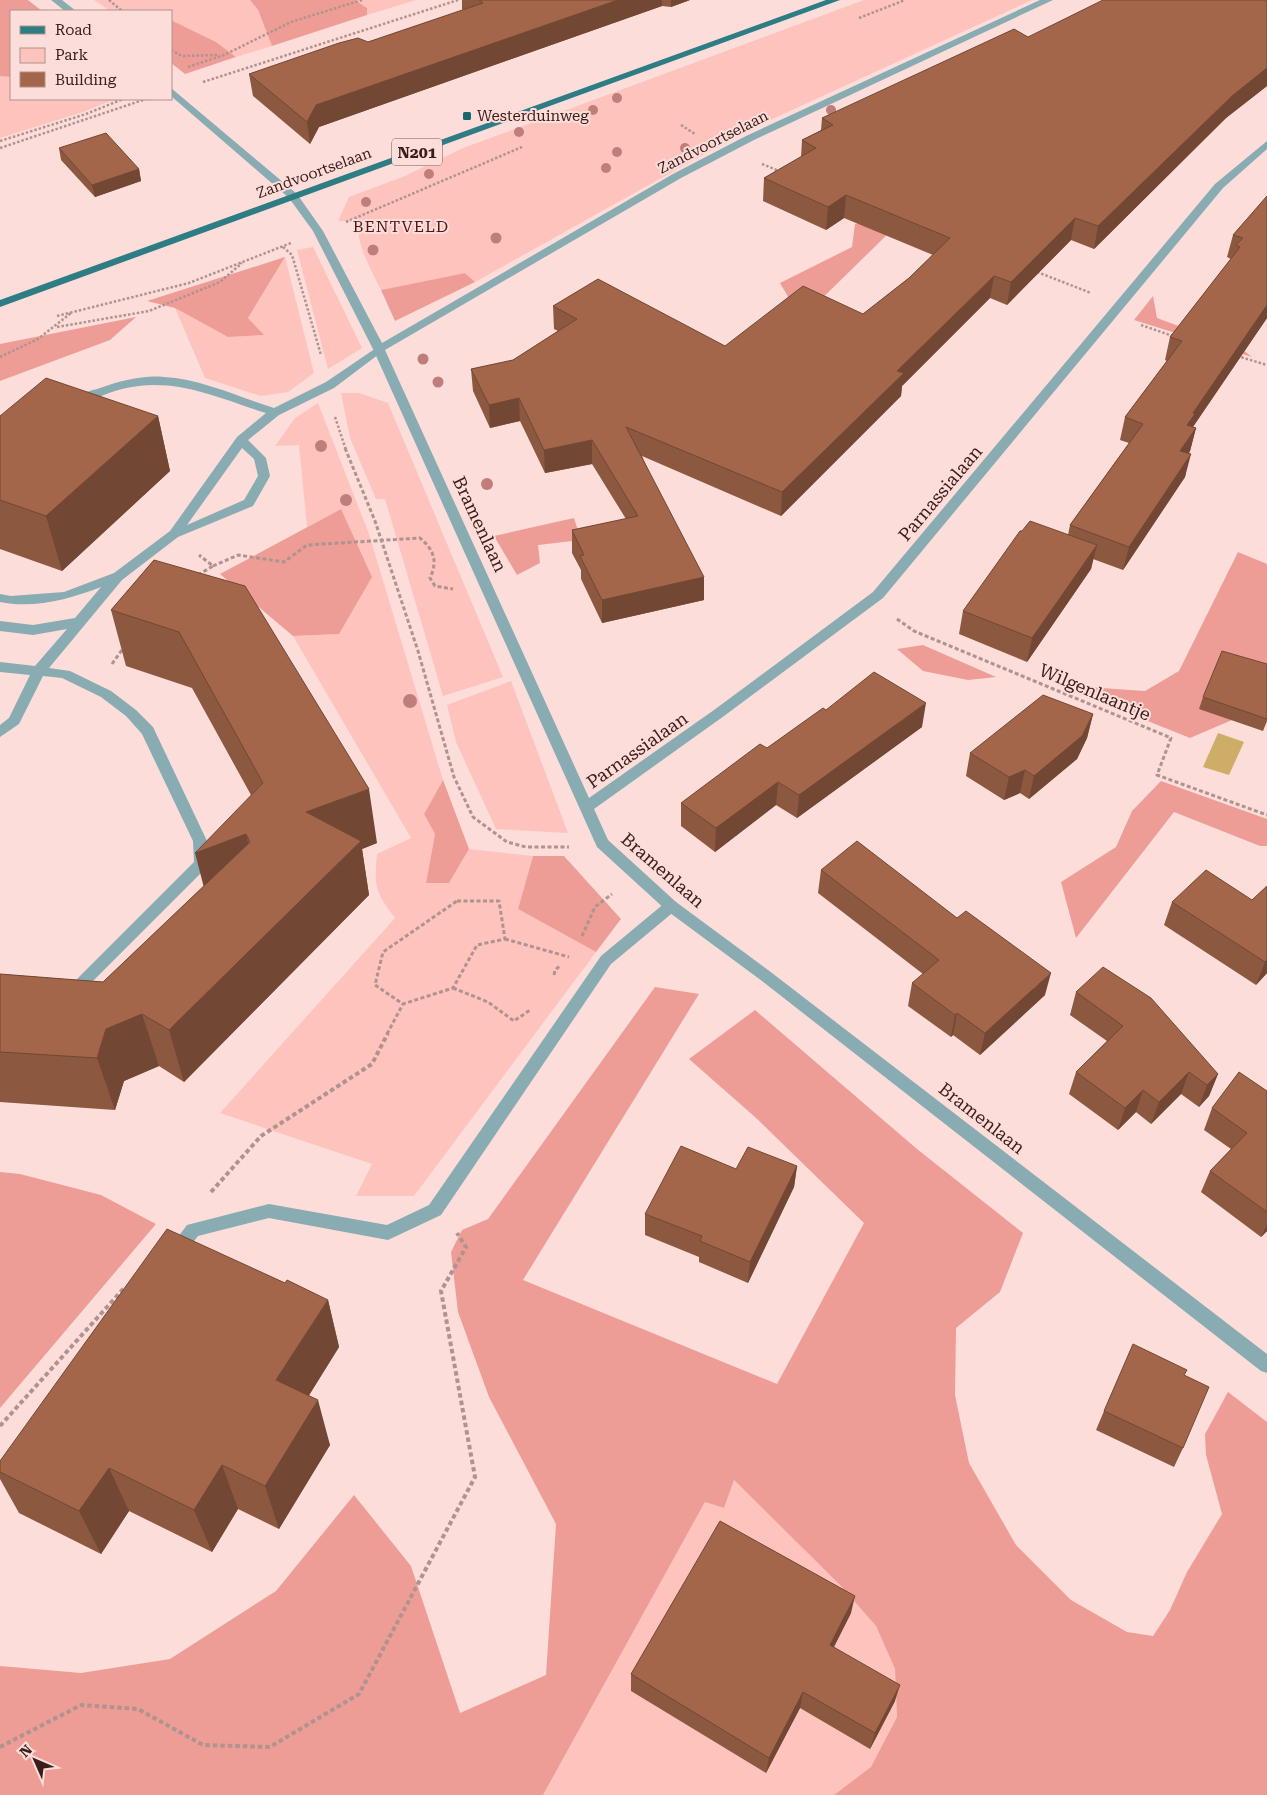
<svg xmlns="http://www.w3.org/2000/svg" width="1267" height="1795" viewBox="0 0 1267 1795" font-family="'Roboto Serif',serif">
	<rect width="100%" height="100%" fill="#fcddd9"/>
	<path fill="#fec3bd" d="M94 0H250L258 10 272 46 236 57 216 42 171 20V11H110Z
		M355 0H416L367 15V8Z
		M864 0H1032L742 133 475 282 465 273 381 290C371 270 356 244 358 221H338L349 197 405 176 463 148Z
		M0 76 11 77V99H115L83 112 0 138Z
		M313 247 362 348 328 369 297 250Z
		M285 257 314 373 288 392 261 396 205 378 175 308 228 337 263 335 248 318Z
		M341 393H359L388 403 503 677 443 696 385 499H376L350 438Z
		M318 403 369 534 443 780 424 814 435 834 426 883H449L469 849 533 856 518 909 596 952 414 1196H356L372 1164 220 1113 395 918C375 891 374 887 377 854L411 838 293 636 339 634 341 509 307 527 299 445 275 446 295 418Z
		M511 681 568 833 496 829 456 742 447 705Z
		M734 1480 840 1585 876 1626 895 1669 897 1717 871 1768 834 1795H543L705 1502 724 1508Z"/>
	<path fill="#ee9d96" d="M0 0H28L42 11H11V77L0 76Z
		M250 0H355L367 8V15L272 46 258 10Z
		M171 20 216 42 236 57 185 74 171 63Z
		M880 218 897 225 801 319 780 283 852 247 855 224Z
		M285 257 248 318 264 335 228 337 175 308 147 301Z
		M465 273 475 282 395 321 381 290Z
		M1153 296 1157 318 1243 350 1252 357 1134 320Z
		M136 317 110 340 0 381V344Z
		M341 509 372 577 339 634 293 636 220 574Z
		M574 518 581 540 538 545 540 563 517 575 494 536Z
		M1238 552 1267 564V705L1190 738 1058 685 1145 691 1179 671Z
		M923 645 996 677 968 680 923 671 897 649Z
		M443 780 469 849 449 883H426L435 834 424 814Z
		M1161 781 1267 819V846H1260L1174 812 1076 938 1061 882 1116 847 1132 811Z
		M533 856H564L621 919 596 952 518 909Z
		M655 987 699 994 523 1280 777 1384 864 1223 755 1117 689 1059 755 1010 917 1149 1023 1233 1000 1292 956 1328 955 1395 969 1463 1016 1545 1071 1600 1127 1632 1153 1636 1170 1610 1187 1572 1222 1514 1206 1455 1205 1434 1228 1392 1267 1422V1795H834L871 1767 897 1717 895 1669 876 1626 840 1585 734 1480 724 1508 705 1502 543 1795H0V1666L81 1673 170 1659 276 1591 354 1495 411 1566 460 1713 546 1675 556 1524 489 1397 458 1312 451 1252 462 1230 488 1219Z
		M0 1172 20 1174 101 1195 156 1224 0 1408Z"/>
	<path fill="#ceae67" d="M1218 733 1244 742 1229 775 1203 767Z"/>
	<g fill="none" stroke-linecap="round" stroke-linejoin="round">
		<path stroke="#b0928f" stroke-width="2.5" stroke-dasharray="2.5 2" stroke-linecap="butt" d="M109 0 122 11
			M859 18 905 0
			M171 50 182 56 219 55
			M188 67 224 55 291 22 362 0
			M203 82 458 0
			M681 125 695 134
			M0 141 86 114 123 99
			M0 148 146 99
			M762 164 779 171
			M346 222 522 147
			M283 247 292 255 321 355
			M1037 272 1091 293
			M57 316 189 283 291 243
			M1141 325 1173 336
			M57 327 149 311 220 282 242 263
			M1237 356 1267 365
			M0 357 38 339 71 313
			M335 417 346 450"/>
		<path stroke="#b0928f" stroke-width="3" stroke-dasharray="4 2.5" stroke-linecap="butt" d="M345 448 375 521 418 651 454 777 473 817 507 842 526 847H569
			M213 566 238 555 284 562 307 545 420 538C434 550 438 561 430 578L435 586 453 589
			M198 575 213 566 199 555
			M897 619 914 631 1171 738 1157 775 1267 815
			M112 664 124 647
			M457 901H499L505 939 477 945 453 988 403 1004 375 985 383 952Z
			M582 936 595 907 612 894
			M505 939 569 957
			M554 975 555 970 561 965
			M453 988 488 1002 514 1021 530 1010
			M387 1034 403 1004"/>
		<path stroke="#b0928f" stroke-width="4" stroke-dasharray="4.5 3" stroke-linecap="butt" d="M211 1192 261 1136 372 1064 388 1033
			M0 1426 125 1287
			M0 1747 81 1705 138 1709 203 1745 270 1747 359 1694 475 1477 441 1291 466 1247 457 1233"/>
		<path fill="#88acb1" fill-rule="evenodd" d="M379 346 383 347V351L334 388 279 415 248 440 266 458 270 476 253 506 178 537 122 580 49 668 70 671 111 691 136 710 153 727 207 841 208 864 206 868 86 988 81 990 76 988 73 984 76 980 194 862 193 841 142 734 126 716 101 697 62 678 43 676 19 724 0 737V725L9 718 30 675 0 672V662L35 666 67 629 33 635 0 631V621L33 625 75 618 101 587C70 599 34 609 0 602V594L11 596 64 592 114 573 170 531 237 437 266 413C217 398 175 376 122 389 105 393 91 402 75 406L69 402C76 394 90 391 100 388 120 381 143 375 164 377 201 379 239 397 274 408L326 382ZM242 448 254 459 258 476 244 500 187 525Z
			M671 900 676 902 679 906 676 910 611 964 441 1215 388 1240 269 1218 198 1236 181 1258 175 1261 169 1258 166 1253 187 1225 269 1204 387 1225 429 1205 601 956 666 902Z"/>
		<path fill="#88acb1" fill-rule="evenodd" d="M51 0H62L76 11H65Z
			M1040 0H1053L754 140 681 178 385 350 589 798 714 710 873 592 1215 184 1267 141V149L1223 188 883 598 724 716 594 809 608 840 676 902 772 973 1267 1354V1373L1261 1371 762 981 666 910 597 847 373 349 313 231 289 198 171 96V88L297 194 323 231 382 343 673 174 746 136Z"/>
		<path fill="#2e7c84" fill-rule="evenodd" d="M826 0H840L0 307V300Z"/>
	</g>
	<g fill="#c07e7b">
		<circle cx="617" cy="98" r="5"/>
		<circle cx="593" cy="110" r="5"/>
		<circle cx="831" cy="110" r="5"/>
		<circle cx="519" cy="132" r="5"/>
		<circle cx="685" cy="148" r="5"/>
		<circle cx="617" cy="152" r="5"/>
		<circle cx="606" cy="168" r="5"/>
		<circle cx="429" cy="174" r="5"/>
		<circle cx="366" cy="202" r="5"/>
		<circle cx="496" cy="238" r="5.5"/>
		<circle cx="373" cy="250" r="5.5"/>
		<circle cx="423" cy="359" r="5.5"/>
		<circle cx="438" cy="382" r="5.5"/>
		<circle cx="321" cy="446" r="6"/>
		<circle cx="487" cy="484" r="6"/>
		<circle cx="346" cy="500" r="6"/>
		<circle cx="410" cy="701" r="7"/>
	</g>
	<path fill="#8c5840" d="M462 0H690L671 7 662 6 319 127 310 144 253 96 249 74 368 42 463 10 462 9Z
		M1267 0V86L1226 118 1094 249 1071 240 1007 305 990 298 902 386 901 396 781 516 642 456 704 600 602 623 581 579V570L572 553V530L626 519 592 464 545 473 520 421 490 428 473 391 471 369 513 360 558 331 554 329 553 306 725 346 863 314 909 278 933 255 844 218 826 230 763 201 764 178 801 157 802 140 821 130 822 118 1028 37Z
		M59 148 139 169 141 181 95 197 61 160Z
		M1267 196V318L1193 427 1196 428 1190 451 1189 453 1185 477 1123 570 1093 559 1091 569 1027 662 959 634 963 611 1022 531 1068 535 1070 525 1129 443 1120 440 1125 417 1167 361 1165 360 1170 337 1231 259 1227 257 1233 235Z
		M0 416H158L170 471 62 571 0 549Z
		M154 560 377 843 362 849 369 895 184 1082 159 1066 124 1081 115 1110 0 1102V974L103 982 204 886 251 795 192 688 126 666 111 610Z
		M1267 664V721L1263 731 1199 709 1203 697Z
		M826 710 922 727 797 818 776 805 715 852 681 826V803Z
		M1093 714 1087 738 1077 759 1029 799 1020 793 1004 800 966 776 970 753Z
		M821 870 1045 995 980 1055 953 1035 951 1037 908 1006 912 983 923 974 818 893Z
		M1267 886V973L1256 985 1164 925 1172 902 1252 900Z
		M1076 992 1218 1074 1209 1096 1199 1107 1181 1094 1151 1124 1136 1112 1118 1130 1069 1094 1076 1072 1107 1041 1070 1015Z
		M1267 1091V1231L1261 1237 1201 1192 1210 1171 1231 1149 1204 1130 1212 1108Z
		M797 1166 794 1187 748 1283 699 1262V1257L645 1235V1214L736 1169Z
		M285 1283 328 1300 339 1347 309 1395 330 1445 279 1529 238 1509 212 1552 129 1511 101 1554 19 1513 0 1479V1461Z
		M1184 1375 1183 1448 1174 1467 1096 1430 1104 1411Z
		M851 1613 834 1647 895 1701 870 1749 800 1708 766 1773 631 1691V1674Z"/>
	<path fill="#724734" d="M618 0H662V6L319 127 310 144 307 122 316 105Z
		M671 0H690L671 7Z
		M1267 68V86L1226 118 1094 249 1098 226 1232 96Z
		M139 169 141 181 95 197 92 185Z
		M846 195 844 218 826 230 828 207Z
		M1075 218 1071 240 1007 305 1011 282Z
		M994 276 990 298 902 386 901 396 781 516 782 492 897 371Z
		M1267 305V318L1190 431 1187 425 1193 413Z
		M519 398 520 421 490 428 489 405Z
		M158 416 170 471 62 571 46 516Z
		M1196 428 1190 451 1174 474 1180 451Z
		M592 440V464L545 473 544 450Z
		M1191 454 1185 477 1123 570 1129 547Z
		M1097 545 1091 569 1027 662 1032 638Z
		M704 577V600L602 623V600Z
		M926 703 922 727 797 818 799 795Z
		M1093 714 1087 738 1077 759 1029 799 1034 776Z
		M1025 770 1020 793 1004 800 1009 777Z
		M778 782 776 805 715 852 716 828Z
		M369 789 377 843 362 849 369 895 184 1082 169 1030 306 812Z
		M246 834 258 888 209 907 195 853Z
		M1267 960V973L1256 985 1265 962Z
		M1051 973 1045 995 980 1055 985 1033Z
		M957 1013 953 1035 951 1037 955 1015Z
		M142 1014 159 1066 124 1081 115 1110 97 1058 106 1029Z
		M1189 1072 1181 1094 1151 1124 1159 1102Z
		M1218 1074 1209 1096 1199 1107 1207 1085Z
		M1143 1090 1136 1112 1118 1130 1125 1108Z
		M797 1166 794 1187 748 1283 750 1262Z
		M1267 1225V1231L1261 1237Z
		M328 1300 339 1347 290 1426 276 1380Z
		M318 1400 330 1445 279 1529 265 1486Z
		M222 1465 238 1509 212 1552 194 1510Z
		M109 1468 129 1511 101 1554 79 1511Z
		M855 1596 851 1613 826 1662 830 1645Z
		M900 1685 895 1701 870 1749 875 1733Z
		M803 1692 800 1708 766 1773 769 1758Z"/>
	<path fill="#a3664a" stroke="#724734" d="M479 0H618L316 105 307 122 249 74 339 43 358 38 368 42 483 3Z
		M1103 0H1267V68L1232 96 1098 226 1075 218 1011 282 994 276 897 371 904 373 782 492 626 427 704 577 602 600 580 556 584 555 572 530 638 516 592 440 544 450 519 398 489 405 471 369 513 360 577 319 553 306 598 279 725 346 803 286 863 314 909 278 950 238 846 195 828 207 764 178 816 148 802 140 833 125 822 118 1014 29 1028 37Z
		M106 133 139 169 92 185 59 148Z
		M1267 196V305L1193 413 1195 414 1187 425 1196 428 1180 451 1191 454 1129 547 1070 525 1143 424 1125 417 1182 341 1170 337 1240 247 1236 245 1243 238 1233 235Z
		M46 378 158 416 46 516 0 500V416Z
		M1030 521 1097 545 1032 638 963 611 1020 531H1022Z
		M154 560 245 586 369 789 306 812 361 841 169 1030 142 1014 106 1029 97 1058 0 1052V974L103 982 250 842 246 834 195 853 263 783 179 632 111 610Z
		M1222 651 1267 664V719L1203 697Z
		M874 672 926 703 799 795 778 782 716 828 681 803 760 744 767 748 823 708 826 710Z
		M1043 695 1093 714 1082 736 1034 776 1025 770 1009 777 970 753Z
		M857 841 957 918 966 911 1051 973 985 1033 957 1013 955 1015 912 983 939 960 821 870Z
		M1206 870 1252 900 1267 886V960L1265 962 1172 902Z
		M1103 967 1151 998 1218 1074 1207 1085 1189 1072 1159 1102 1143 1090 1125 1108 1076 1072 1123 1026 1076 992Z
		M1239 1072 1267 1091V1212L1210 1171 1247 1133 1212 1108Z
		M681 1146 736 1169 748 1147 797 1166 750 1262 700 1241 702 1236 645 1214Z
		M167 1229 285 1283 287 1280 328 1300 276 1380 318 1400 265 1486 222 1465 194 1510 109 1468 79 1511 0 1472V1461Z
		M1133 1344 1187 1370 1184 1375 1209 1387 1183 1448 1104 1411Z
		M720 1521 855 1596 830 1645 900 1685 875 1733 803 1692 769 1758 631 1674Z"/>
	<rect fill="#19666e" stroke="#fcddd9" stroke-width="2" x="462" y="111" width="10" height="10" rx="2.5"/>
	<g text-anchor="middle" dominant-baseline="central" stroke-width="4" stroke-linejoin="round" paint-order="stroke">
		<g font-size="15" fill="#3a1e1b" stroke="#fcddd9" text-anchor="start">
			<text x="477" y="116">Westerduinweg</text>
		</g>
		<g font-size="15" fill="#3a1e1b" stroke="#fcddd9">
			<text transform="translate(713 142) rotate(-27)">Zandvoortselaan</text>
			<text transform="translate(314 173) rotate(-20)">Zandvoortselaan</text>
		</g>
		<rect fill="#fcddd9" stroke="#745754" stroke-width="1" x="392" y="138.5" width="50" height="27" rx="4"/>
		<g font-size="16" font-weight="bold" fill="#3a1e1b">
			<text x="417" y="152">N201</text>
		</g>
		<g font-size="16" letter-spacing="1" fill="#511615" stroke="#fcddd9">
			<text x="401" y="226">BENTVELD</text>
		</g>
		<g font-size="18" fill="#3a1e1b" stroke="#fcddd9">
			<text transform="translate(940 493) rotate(-50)">Parnassialaan</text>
			<text transform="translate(480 524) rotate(65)">Bramenlaan</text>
			<text transform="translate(1095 692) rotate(23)">Wilgenlaantje</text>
			<text transform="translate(637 750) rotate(-35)">Parnassialaan</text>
			<text transform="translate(663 870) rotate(41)">Bramenlaan</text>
			<text transform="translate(982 1118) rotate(38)">Bramenlaan</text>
		</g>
	</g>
	<rect x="10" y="10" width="162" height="90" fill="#fcddd9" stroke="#ae918d"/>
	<rect x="20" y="26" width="25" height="8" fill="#2e7c84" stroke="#ae918d"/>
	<text x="55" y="35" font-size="15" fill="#3a1e1b">Road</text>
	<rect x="20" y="48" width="25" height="15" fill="#fec3bd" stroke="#ae918d"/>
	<text x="55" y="60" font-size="15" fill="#3a1e1b">Park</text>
	<rect x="20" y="72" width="25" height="15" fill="#a3664a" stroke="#ae918d"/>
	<text x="55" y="85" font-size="15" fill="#3a1e1b">Building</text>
	<g transform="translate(35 1760) rotate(315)" stroke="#fcddd9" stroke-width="4" paint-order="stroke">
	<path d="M0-4L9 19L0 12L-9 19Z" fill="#3a1e1b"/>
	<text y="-8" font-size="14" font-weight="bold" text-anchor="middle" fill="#3a1e1b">N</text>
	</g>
</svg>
